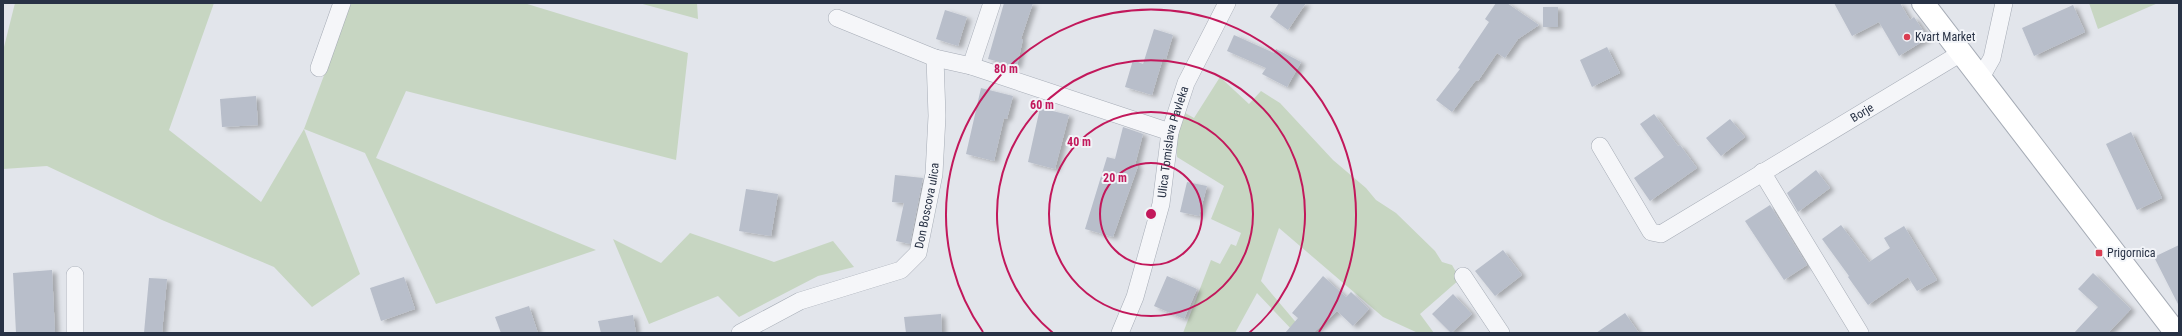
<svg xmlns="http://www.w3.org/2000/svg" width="2182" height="336" viewBox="0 0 2182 336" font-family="'Roboto Condensed',sans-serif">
	<defs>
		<filter id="shadow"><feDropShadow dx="4.5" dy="2.5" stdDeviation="2" flood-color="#0004"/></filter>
	</defs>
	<rect width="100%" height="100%" fill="#e2e5eb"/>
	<path fill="#c7d6c2" d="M15 3H214L169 130 261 202 304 129 351 3H524L688 53 676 160 406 91 376 158 596 250 436 304 365 153 304 129 360 274 312 307 274 267 162 220 47 166 3 169V51Z
		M639 3H697L698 19Z
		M2089 3H2158L2098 29Z
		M1220 77 1249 104 1261 91 1280 103 1333 160 1366 188 1376 200 1396 213 1435 251 1442 262 1452 265 1460 279 1420 314 1434 333H1418L1383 317 1279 228 1261 281 1305 333H1295L1257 293 1235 333H1183L1211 260 1220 264 1231 244 1236 246 1241 233 1211 219 1224 186 1177 157 1176 136 1180 110 1194 118Z
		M690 233 774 262 833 241 854 267 818 276 739 317 718 296 649 324 613 239 661 263Z"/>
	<path fill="#b8beca" filter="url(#shadow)" d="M1004 3H1033L1021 39H1023L1017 66 988 59Z
		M1279 3H1306L1288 30 1270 17Z
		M1496 3H1507L1539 25 1518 39 1505 58 1497 53 1478 81 1476 80 1452 112 1436 100 1460 69 1458 68 1489 22 1485 19Z
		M1834 3H1900L1910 20 1914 17 1928 38 1899 56 1879 22 1852 36Z
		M2073 5 2085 32 2034 56 2022 28Z
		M1543 7H1558V27H1543Z
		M945 10 967 17 958 46 936 39Z
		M1154 29 1173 35 1166 59 1163 58 1152 95 1125 87 1133 60 1143 64Z
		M1234 35 1274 53 1276 49 1301 62 1287 87 1262 74 1266 68 1227 51Z
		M1607 47 1620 73 1592 87 1580 60Z
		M981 88 1013 96 1007 119 1004 118 994 161 966 154Z
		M256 96 258 125 222 127 220 99Z
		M1040 108 1069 115 1055 169 1028 162Z
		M1654 114 1678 146 1680 145 1697 168 1650 201 1634 178 1664 157 1640 124Z
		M1730 119 1745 137 1721 156 1706 138Z
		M1123 127 1143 134 1135 165 1138 166 1113 237 1085 229 1107 157 1115 159Z
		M2131 132 2162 198 2137 210 2106 144Z
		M1816 170 1830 188 1798 212 1787 193Z
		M895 175 923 178 910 244 896 241 904 203 892 202Z
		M1187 182 1207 186 1199 216 1180 212Z
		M746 189 778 194 771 236 739 231Z
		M1770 205 1807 265 1784 280 1745 221Z
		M1841 225 1869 262 1890 248 1884 238 1904 226 1937 280 1917 291 1908 277 1868 305 1848 277 1849 276 1822 239Z
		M2179 245V306L2154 257Z
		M1503 250 1522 275 1495 296 1475 271Z
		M52 270 55 333H16L13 273Z
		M2093 273 2131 309 2108 333H2074L2098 307 2078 289Z
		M1167 276 1197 289 1184 319 1154 306Z
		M1323 276 1346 297 1351 292 1369 309 1353 326 1337 311 1313 333H1285L1298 318 1292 313Z
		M404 277 415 309 381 321 370 288Z
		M149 278 167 279 162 333H144Z
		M1453 294 1472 314 1451 333 1432 314Z
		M529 306 538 333H501L495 317Z
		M1625 313 1639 333H1596Z
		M941 314 942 333H906L904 317Z
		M633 315 636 333H601L598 321Z"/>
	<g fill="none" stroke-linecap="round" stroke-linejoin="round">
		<defs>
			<g id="street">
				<path d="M837 18 935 58 971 66 1170 132"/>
				<path d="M971 66 992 3"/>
				<path d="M319 68 342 3"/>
				<path d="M1980 79 1992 58 2004 3"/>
				<path id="s1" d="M1600 146 1651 232 1661 234 1961 53"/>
				<path d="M1762 172 1860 333"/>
				<path d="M1463 276 1501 333"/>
				<path d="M75 333V275"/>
				<path id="s2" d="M740 333 800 301 901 270 918 253 934 174 937 116 935 58"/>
				<path id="s3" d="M1120 333 1135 297 1161 204 1170 132 1186 83 1227 3"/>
			</g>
			<path id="secondary" d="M1923 3 2176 333"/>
		</defs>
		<use href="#street" stroke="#a6acb6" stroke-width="18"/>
		<use href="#secondary" stroke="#a6acb6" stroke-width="24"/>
		<use href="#street" stroke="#f5f6f9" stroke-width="17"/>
		<use href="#secondary" stroke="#fff" stroke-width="22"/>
	</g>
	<g fill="none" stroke="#c2185b" stroke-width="2">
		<circle cx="1151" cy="214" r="51"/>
		<circle cx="1151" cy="214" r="102"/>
		<path d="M1053 333A154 154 0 1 1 1249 333"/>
		<path d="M983 332A205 205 0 1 1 1319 332"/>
	</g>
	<g fill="#da3d52" stroke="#f2f4f8" stroke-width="1.5">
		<circle cx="1907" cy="37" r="4"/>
		<rect x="2095" y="249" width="8" height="8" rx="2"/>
	</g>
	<g text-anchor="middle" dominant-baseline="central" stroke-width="4" stroke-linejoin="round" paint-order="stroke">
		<g font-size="12" fill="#283245" stroke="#f2f4f8" text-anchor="start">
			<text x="1915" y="37">Kvart Market</text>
			<text x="2107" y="253">Prigornica</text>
		</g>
		<g font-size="12" fill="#283245" stroke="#f2f4f8">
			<text stroke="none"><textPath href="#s1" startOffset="345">Borje</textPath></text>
			<text stroke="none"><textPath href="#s3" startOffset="199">Ulica Tomislava Pavleka</textPath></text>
			<text stroke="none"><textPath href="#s2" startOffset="246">Don Boscova ulica</textPath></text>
		</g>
	</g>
	<circle cx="1151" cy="214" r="6" fill="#c2185b" stroke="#f2f4f8" stroke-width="2"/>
	<g font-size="12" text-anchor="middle" font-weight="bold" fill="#c2185b" stroke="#f2f4f8" stroke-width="4" stroke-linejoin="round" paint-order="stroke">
		<text x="1006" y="73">80 m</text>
		<text x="1042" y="109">60 m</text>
		<text x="1079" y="146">40 m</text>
		<text x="1115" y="182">20 m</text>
	</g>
	<rect width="2182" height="336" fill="none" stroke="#283245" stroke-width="8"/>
</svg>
